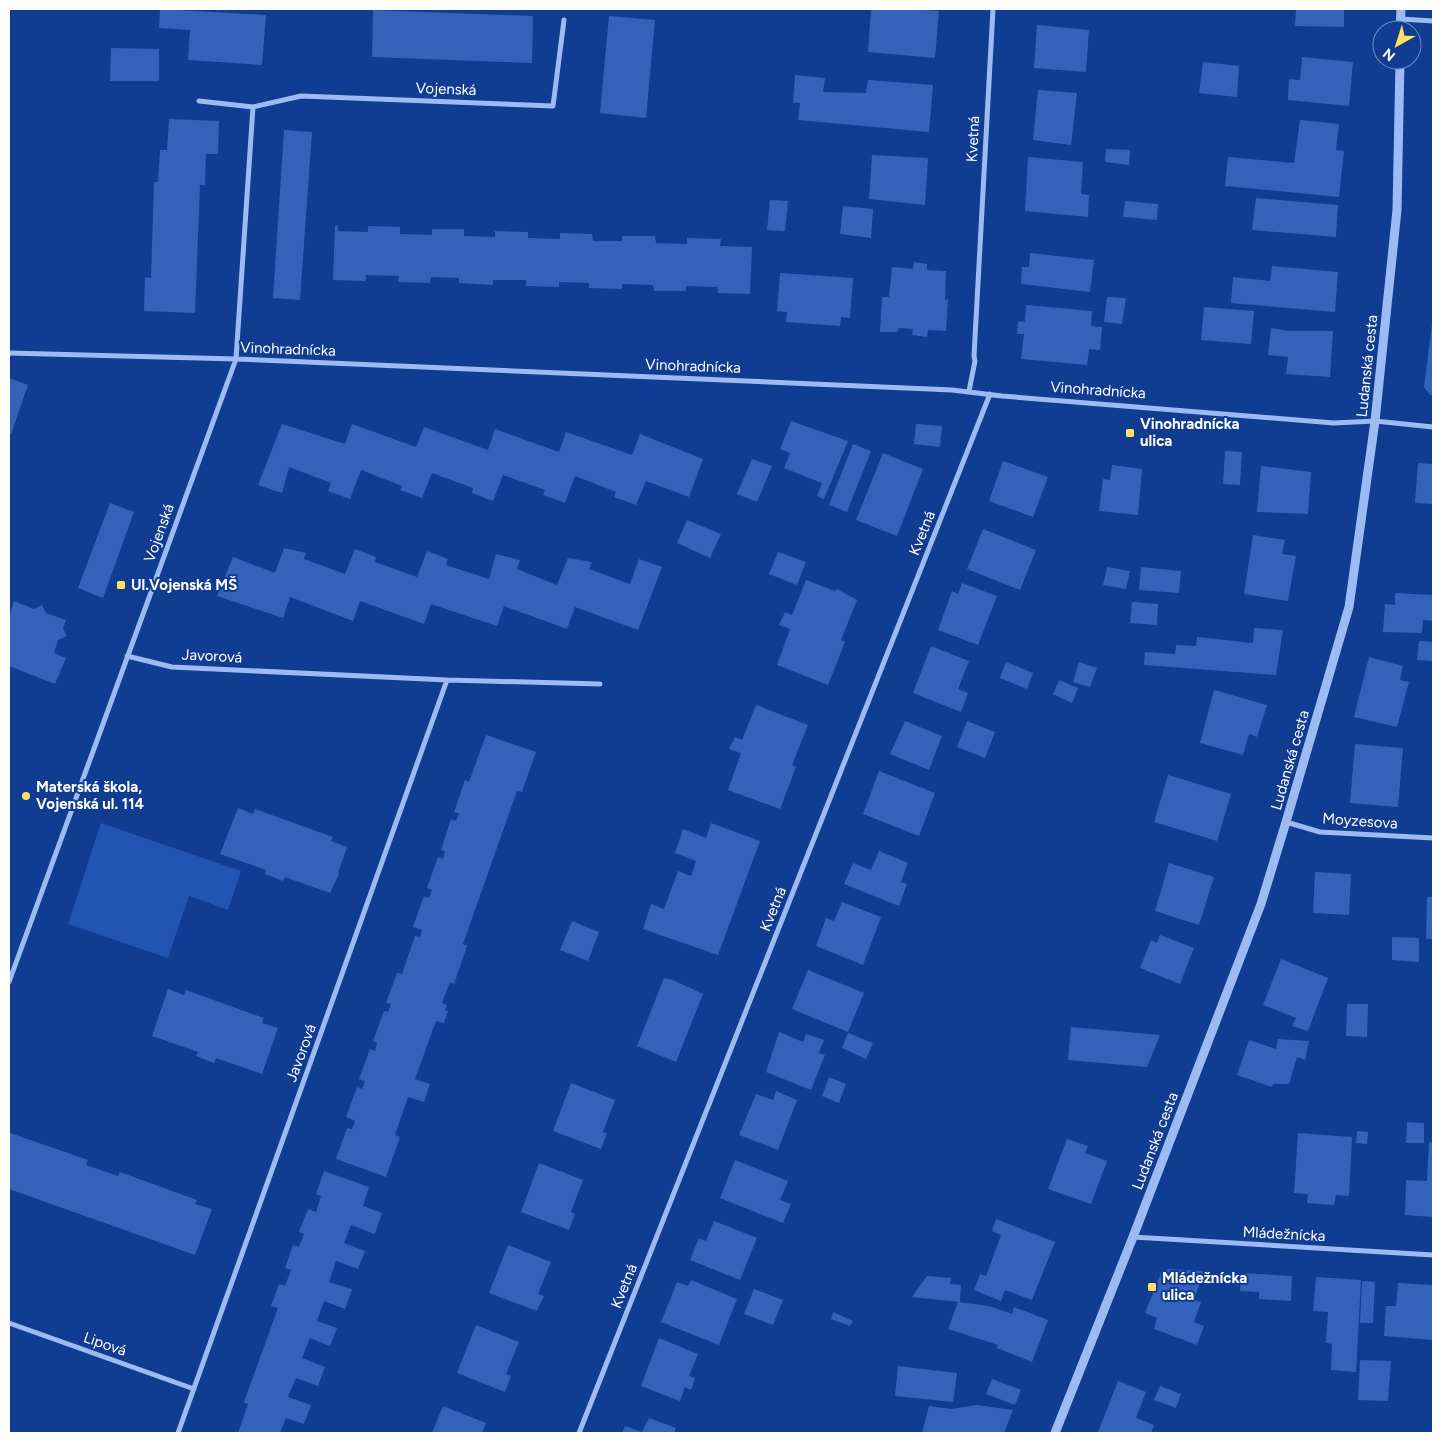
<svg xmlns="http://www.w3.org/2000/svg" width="1442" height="1442" viewBox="0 0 1442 1442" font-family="Figtree,sans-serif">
	<rect width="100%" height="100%" fill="#103c92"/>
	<path fill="#2254b2" d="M101 823 241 871 228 910 189 896 168 958 68 924Z"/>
	<path fill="#3462ba" d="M160 9 266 15 262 65 188 60 190 30 159 28Z
		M871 9H912L939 11 935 58 868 52Z
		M1296 9H1344V27L1295 26Z
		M373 10 533 16 532 63 372 57Z
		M609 16 655 20 646 118 600 113Z
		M1037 25 1089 30 1086 72 1034 68Z
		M111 48 159 49V81H110Z
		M1302 57 1353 62 1349 106 1288 100 1289 79 1300 80Z
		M1203 62 1239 66 1237 97 1199 93Z
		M795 75 825 78 823 92 866 93 868 80 933 85 929 132 798 120 800 103H793Z
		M1038 90 1077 93 1071 145 1033 140Z
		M169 119 219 121 218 154H206L205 185H200L195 313 144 311 145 277 151 278 154 182H158L160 150H167Z
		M1300 120 1339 124 1336 150 1344 151 1339 197 1225 186 1228 157 1294 163Z
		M284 130 312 132 300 300 273 298Z
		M1106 149 1130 150 1129 165 1105 162Z
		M872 155 928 158 925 205 869 199Z
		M1028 157 1083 162 1081 194 1089 195 1088 217 1025 211Z
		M1256 198 1338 205 1336 237 1252 230Z
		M770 200 788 201 785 231 767 230Z
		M1125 201 1158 204 1157 220 1123 217Z
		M843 206 873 209 871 238 840 234Z
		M335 225 338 226V231L368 232V226L400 227V234L432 235V229H464V236L495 237V231L528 232V238L560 239V233L592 234 593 241H622V236H655L656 243 687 244V238L721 239 720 246 752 247 750 294 718 293 717 287 686 286V291H654L653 285 622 284V289L589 288V283L559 282V287L526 286V280H493V285L459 283V278L431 277 430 283 398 282 399 276 366 275V281L333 280Z
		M1030 253 1094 260 1090 292 1021 284 1022 267H1029Z
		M914 262 927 264V270L946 271 945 300 948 299 946 331 928 330 927 337 912 335 913 329 899 328 897 332H880L882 297H889L892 267 913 269Z
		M1272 266 1338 272 1335 312 1231 303 1233 277 1270 281Z
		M780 273 853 278 850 318 841 317 840 326 786 322 787 312 777 311Z
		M1107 297 1126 298 1122 324 1104 322Z
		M1026 305 1092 311 1091 326 1102 327 1100 350 1089 349 1087 365 1021 359 1024 334H1017L1018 321 1025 322Z
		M1204 307 1254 311 1251 344 1201 340Z
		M1432 324H1433V395H1430L1424 387Z
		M1271 328 1290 331H1333L1330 377 1286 374 1288 357 1268 355Z
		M9 378 28 385 11 434 9 433Z
		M791 421 848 441 824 499 817 496 822 483 784 468 790 453 780 449Z
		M282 424 345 444 352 424 416 447 424 427 488 450 495 429 559 452 566 432 632 455 640 434 703 459 689 497 646 481 636 505 614 497 616 492 575 476 565 503 543 495 545 490 503 475 493 501 472 493 473 488 432 473 422 498 400 490 402 486 361 470 350 499 328 491 331 483 289 467 282 493 258 485Z
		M916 424 942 426 940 447 914 444Z
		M853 444 871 451 847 512 829 505Z
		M1225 451 1242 452 1240 485 1223 484Z
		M883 453 923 469 897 536 856 520Z
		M752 459 772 466 757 502 737 494Z
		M1003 461 1048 477 1033 517 989 501Z
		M1418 463 1433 464V504L1415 503Z
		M1112 465 1142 469 1138 515 1099 511 1103 479 1110 480Z
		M1261 466 1311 472 1308 514 1257 512Z
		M110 503 134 512 103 598 78 588Z
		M687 520 721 534 710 558 677 543Z
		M983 529 1036 550 1020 590 967 569Z
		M1253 535 1285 540 1282 554 1296 556 1288 601 1244 594Z
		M284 548 306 553 304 559 345 574 355 549 376 557 375 562 417 577 427 551 448 559 446 565 489 579 496 554 520 560 517 569 557 585 568 558 592 562 589 569 630 584 639 559 662 567 638 630 575 607 567 629 504 606 497 626 431 604 424 624 360 601 353 621 290 597 283 618 217 596 233 557 275 573Z
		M778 552 806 562 797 585 769 574Z
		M1107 567 1130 571 1126 589 1103 585Z
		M1141 567 1181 571 1179 593 1139 590Z
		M806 580 835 591 837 589 857 600 841 640 845 642 828 685 777 665 790 629 779 625 785 612 792 615Z
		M962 583 997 596 978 645 938 630 952 591 958 594Z
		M1395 593 1433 595V621L1423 620 1422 633 1383 632 1385 604 1395 605Z
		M14 601 34 609 42 605 46 613 66 620 63 629 67 636 58 640 54 653 66 658 55 684 9 666V617Z
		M1132 602 1158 604 1157 625 1130 623Z
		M1254 628 1283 630 1276 675 1144 665 1145 652 1175 654 1176 645 1196 646 1197 637 1253 643Z
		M1419 641 1433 642V661L1417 660Z
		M931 646 969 661 958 689 968 693 961 712 913 693Z
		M1369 657 1403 666 1400 680 1409 682 1397 727 1354 717Z
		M1006 662 1033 673 1027 689 1000 678Z
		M1079 662 1097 668 1090 687 1073 682Z
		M1059 680 1078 688 1072 703 1053 694Z
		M1214 690 1267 705 1257 737 1249 734 1243 755 1200 743Z
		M756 705 808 725 792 765 796 767 780 809 728 790 741 753 729 749 735 737 742 740Z
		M905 721 942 736 929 770 890 754Z
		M967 721 995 732 985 758 957 747Z
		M486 735 536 752 522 792 517 791 463 944 467 946 454 984 450 982 442 1003 447 1005 445 1010 448 1011 444 1023 436 1021 415 1079 430 1084 424 1102 408 1097 395 1135 400 1137 386 1177 336 1159 347 1128 352 1129 355 1121 346 1117 357 1087 362 1089 365 1081 359 1079 370 1049 375 1051 377 1043 373 1041 384 1011 388 1012 391 1004 386 1003 397 973 402 974 415 936 420 937 422 930 413 927 424 896 429 898 432 890 427 888 438 857 443 859 445 851 441 850 451 819 456 821 459 813 454 812 465 780 469 782Z
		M1355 744 1403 748 1398 807 1350 803Z
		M879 771 935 793 919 836 863 814Z
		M1168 775 1231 794 1217 841 1154 822Z
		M238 808 253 814 255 809 333 837 331 841 347 847 338 873 339 874 330 893 285 877 283 881 265 874 266 870 220 854Z
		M711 823 760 841 718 955 643 929 651 904 664 909 678 871 691 876 696 861 675 853 683 829 706 838Z
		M879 851 908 863 901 882 907 884 899 906 844 884 853 863 871 870Z
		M1169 863 1214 877 1199 925 1155 911Z
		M1315 872 1351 874 1349 915 1313 913Z
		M1427 897H1433V939H1426Z
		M842 902 881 917 863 965 816 946 826 918 834 921Z
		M572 921 599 932 588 961 560 950Z
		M1160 935 1194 948 1180 984 1140 968 1151 940 1157 943Z
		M1392 937 1419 938V962L1392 960Z
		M1281 959 1328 978 1308 1031 1292 1026 1296 1018 1263 1005Z
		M808 970 864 993 848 1032 792 1009Z
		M664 978 673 980 703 994 676 1062 637 1046Z
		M168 989 184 995 186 990 264 1018 262 1023 278 1028 262 1074 216 1058 214 1063 196 1056 198 1052 152 1036Z
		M1347 1004H1368L1367 1037 1346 1036Z
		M1071 1027 1160 1035 1147 1067 1068 1060Z
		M779 1032 803 1042 806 1034 824 1040 819 1053 825 1055 811 1090 766 1072Z
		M848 1033 873 1043 866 1059 842 1048Z
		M1278 1039 1309 1041 1305 1060 1297 1057 1289 1084H1273L1272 1087 1237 1075 1249 1040 1276 1049Z
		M829 1077 846 1084 839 1103 822 1096Z
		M571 1083 615 1100 603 1132 607 1133 601 1149 553 1131Z
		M776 1091 797 1100 778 1150 739 1135 756 1094 773 1100Z
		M1407 1122 1424 1123V1143H1406Z
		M1357 1131 1368 1132 1367 1144 1356 1143Z
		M10 1133 88 1160 86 1165 118 1176 120 1172 197 1200 195 1204 212 1209 195 1255 9 1189Z
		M1298 1133 1352 1137 1349 1196 1336 1195 1334 1205 1307 1203 1308 1194 1294 1193Z
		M1067 1139 1088 1146 1085 1153 1107 1161 1091 1204 1048 1189Z
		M1429 1142 1433 1143V1217L1405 1215 1406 1180 1427 1181Z
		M735 1160 788 1181 780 1200 791 1204 783 1223 720 1198Z
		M539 1163 583 1180 571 1212 575 1214 569 1230 521 1212Z
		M324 1171 369 1187 363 1206 382 1213 375 1234 351 1225 344 1243 365 1251 358 1269 336 1261 329 1282 352 1289 345 1309 324 1301 317 1321 337 1328 330 1346 310 1338 302 1358 325 1367 318 1386 296 1378 288 1397 311 1405 304 1424 286 1418 280 1433H238L248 1404 244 1402 278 1308 271 1306 279 1284 285 1286 291 1270 285 1268 293 1245 299 1247 304 1234 299 1232 308 1209 316 1212 321 1196 316 1194Z
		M996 1219 1055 1242 1032 1300 1005 1290 1001 1301 974 1290 980 1274 986 1276 1001 1235 992 1231Z
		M714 1221 757 1238 740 1280 690 1260 699 1238 706 1241Z
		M508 1245 551 1262 538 1294 544 1296 537 1311 489 1293Z
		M1168 1269 1204 1271 1194 1300 1201 1302 1194 1322 1204 1326 1197 1345 1154 1329 1157 1318 1145 1313 1161 1273Z
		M1241 1273 1292 1276 1291 1301 1259 1299V1292L1240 1291Z
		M927 1276 951 1278 950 1284 961 1285 960 1302 912 1297Z
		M1316 1277 1361 1280 1356 1372 1331 1370 1332 1344 1326 1343 1328 1312 1313 1311Z
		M691 1280 737 1299 719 1345 661 1322 677 1282 688 1286Z
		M1362 1281 1375 1282 1373 1323H1360Z
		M1398 1283 1433 1285V1340L1384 1336 1386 1306H1396Z
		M754 1289 783 1300 773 1325 744 1314Z
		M958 1302 989 1306 1012 1314 1014 1307 1048 1320 1032 1362 997 1348 998 1345 948 1329Z
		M833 1312 853 1321 850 1326 831 1319Z
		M476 1325 519 1342 506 1374 511 1376 505 1392 457 1373Z
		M659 1338 698 1354 689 1376 695 1378 691 1390 685 1387 680 1401 641 1386Z
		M1360 1360 1391 1361 1388 1401 1358 1400Z
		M898 1366 957 1373 953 1402 895 1396Z
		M992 1379 1021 1390 1015 1405 986 1394Z
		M1118 1381 1146 1392 1136 1418 1154 1425 1151 1433 1098 1432Z
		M1160 1386 1181 1394 1176 1408 1154 1400Z
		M977 1405 1013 1410 1004 1433H922L929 1406 951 1409Z
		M443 1406 486 1423 482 1433H432Z
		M649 1418 676 1428 674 1433H622L625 1426 642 1432Z"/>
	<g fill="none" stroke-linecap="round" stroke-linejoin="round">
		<path stroke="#9dbbf3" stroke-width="5" d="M1401 19 1433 21
			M199 101 253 107 301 96 553 106 564 20
			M9 353 236 359 952 390 1002 396 1334 423 1375 421 1433 427
			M969 391 975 361 974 356 993 9
			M127 656 172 667 447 680 178 1433
			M447 680 600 684
			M1286 822 1320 832 1433 838
			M9 982 236 359 253 107
			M1133 1237 1433 1255
			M9 1323 194 1389
			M579 1433 990 394"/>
		<path stroke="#9dbbf3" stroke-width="9" d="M1400 30 1401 9
			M1055 1433 1133 1237 1261 904 1286 822 1349 607 1375 421 1397 210 1400 60"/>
	</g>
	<g fill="#ffe15f" stroke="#103c92" stroke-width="2">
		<rect x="1125" y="428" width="10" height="10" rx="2.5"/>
		<rect x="116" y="580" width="10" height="10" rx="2.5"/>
		<circle cx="26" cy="796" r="5"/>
		<rect x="1147" y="1282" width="10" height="10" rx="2.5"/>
	</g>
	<g text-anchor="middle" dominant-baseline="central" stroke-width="4" stroke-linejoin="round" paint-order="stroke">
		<g font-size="15" fill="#fff" stroke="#103c92">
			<text transform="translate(446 89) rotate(2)">Vojenská</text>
			<text transform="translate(973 139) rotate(-87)">Kvetná</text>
			<text transform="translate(288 349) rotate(2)">Vinohradnícka</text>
			<text transform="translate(693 366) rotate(2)">Vinohradnícka</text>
			<text transform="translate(1367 366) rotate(-84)">Ludanská cesta</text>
			<text transform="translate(1098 390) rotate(4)">Vinohradnícka</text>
			<text transform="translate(159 533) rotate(-70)">Vojenská</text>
			<text transform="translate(922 533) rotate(-68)">Kvetná</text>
			<text transform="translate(212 656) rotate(3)">Javorová</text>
			<text transform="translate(1290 760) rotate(-74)">Ludanská cesta</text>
			<text transform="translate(1360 821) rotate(4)">Moyzesova</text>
			<text transform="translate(773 909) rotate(-68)">Kvetná</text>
			<text transform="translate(301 1053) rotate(-70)">Javorová</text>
			<text transform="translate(1155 1141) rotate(-69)">Ludanská cesta</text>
			<text transform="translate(1284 1234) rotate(3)">Mládežnícka</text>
			<text transform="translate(624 1286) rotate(-68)">Kvetná</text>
			<text transform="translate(105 1344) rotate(19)">Lipová</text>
		</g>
		<g font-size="15" font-weight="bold" fill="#fff" stroke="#103c92" text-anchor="start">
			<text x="1140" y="424">Vinohradnícka<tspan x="1140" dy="17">ulica</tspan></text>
			<text x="131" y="585">Ul.Vojenská MŠ</text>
			<text x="36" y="787">Materská škola,<tspan x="36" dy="17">Vojenská ul. 114</tspan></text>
			<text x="1162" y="1278">Mládežnícka<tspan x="1162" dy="17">ulica</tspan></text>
		</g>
	</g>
	<rect width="1442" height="1442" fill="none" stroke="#ffffff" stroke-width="20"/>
	<g transform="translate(1397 45) rotate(219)"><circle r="24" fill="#103c92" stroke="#708abe"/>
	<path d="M0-4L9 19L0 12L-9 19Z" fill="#ffe15f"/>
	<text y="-8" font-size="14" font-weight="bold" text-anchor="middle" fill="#ffffff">N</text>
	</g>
</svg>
